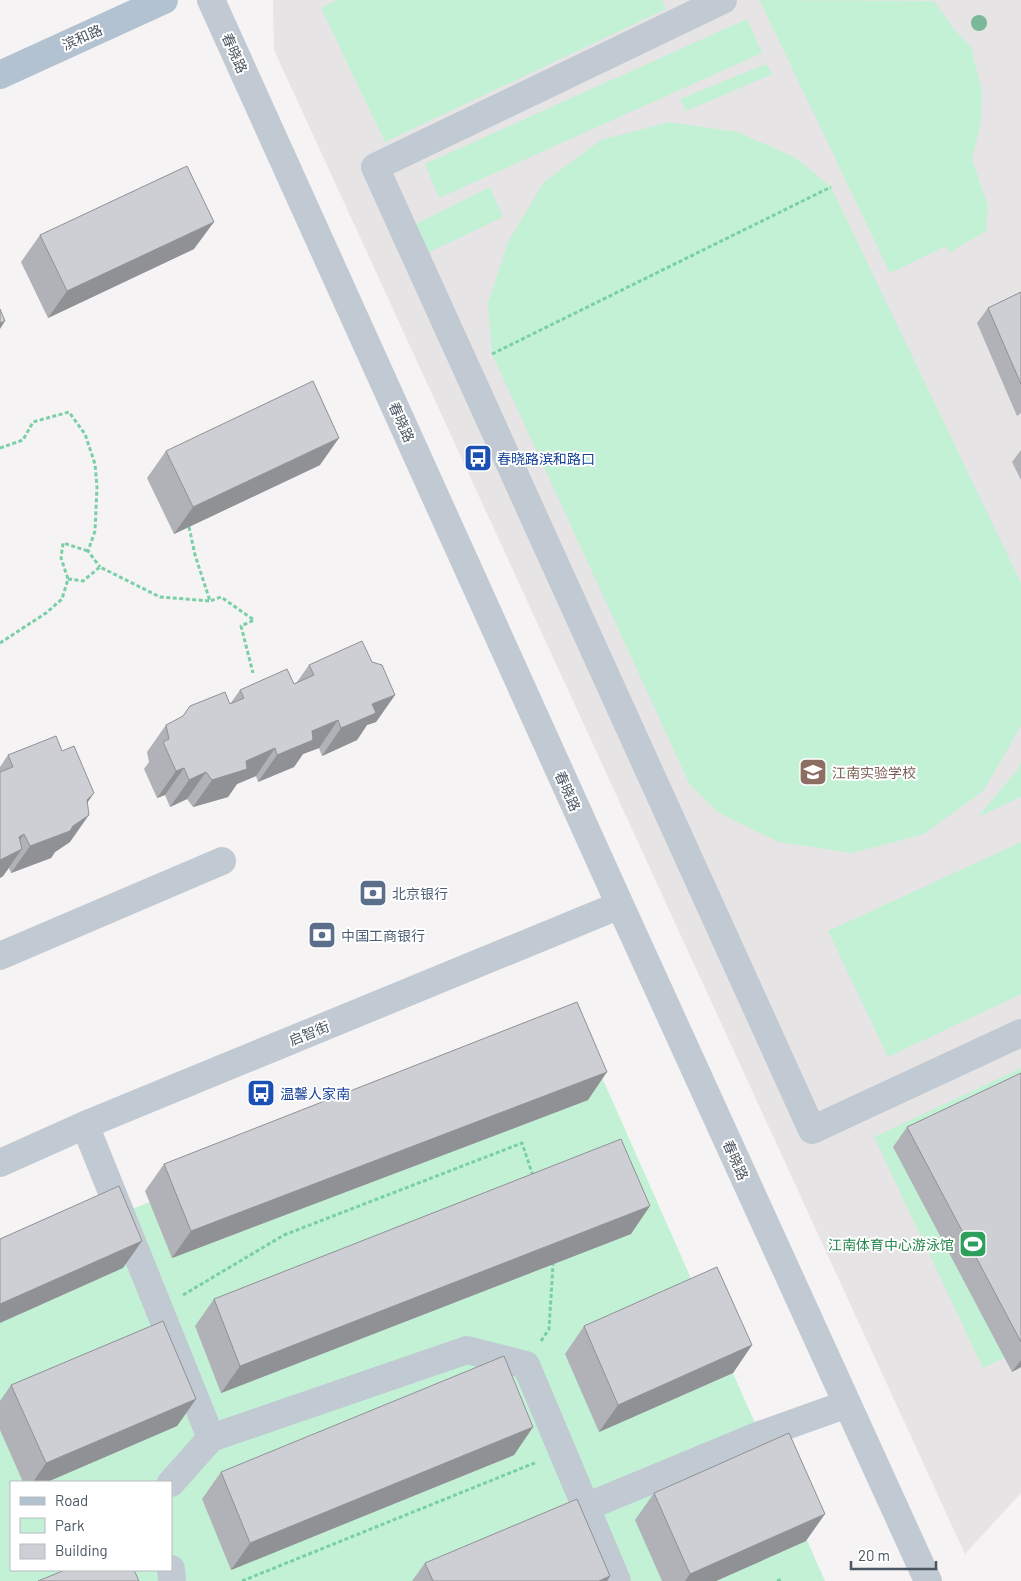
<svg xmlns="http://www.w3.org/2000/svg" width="1021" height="1581" viewBox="0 0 1021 1581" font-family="Barlow,'Noto Sans SC',sans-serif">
	<rect width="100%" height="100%" fill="#f5f3f3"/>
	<path fill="#e6e4e5" d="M273 0H1021V1493L965 1554 274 50Z"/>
	<path fill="#c3f1d5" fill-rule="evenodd" d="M337 0H662L666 9 385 142 321 8Z
		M762 0 934 1 955 30 971 47 982 91 981 122 972 159 988 206 986 231 949 253 946 246 890 273 760 1Z
		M747 19 762 53 439 198 425 164Z
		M766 64 773 74 686 111 680 99Z
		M669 122 738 132 796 158 831 187 1021 583V726L983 791 924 834 852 853 779 842 719 813 690 785 492 354 488 304 508 242 544 182 601 140Z
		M490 187 503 217 428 253 416 224Z
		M1021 761V797L978 817 1018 769Z
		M1021 842V994L888 1057 828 931Z
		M577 1021 825 1581H0V1265ZM11 1482H171V1570H11Z
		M1021 1068V1350L983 1368 874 1137Z"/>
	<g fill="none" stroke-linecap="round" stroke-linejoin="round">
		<path stroke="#7ad0a6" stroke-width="3" stroke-dasharray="4 2.5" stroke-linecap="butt" d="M492 354 831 187
			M0 448 23 440 33 422 69 412 85 434 95 464 97 487 95 531 88 551 100 567
			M189 527 195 555 210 601 221 597 254 620 241 626 253 673
			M68 579 83 581 100 567 160 597 210 601
			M0 643 46 613 62 599 68 579 61 558 63 543 88 551
			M183 1295 284 1235 522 1143 533 1176
			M541 1341 549 1329 553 1264
			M242 1581 537 1462
			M777 1581 783 1579"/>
		<path stroke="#c1cad2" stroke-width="28" d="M211 0 620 905 928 1581
			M723 0 375 167 812 1130 1021 1033
			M0 956 222 861
			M85 1125 211 1438
			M0 1163 85 1125 620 905
			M171 1483 211 1438 467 1350 526 1365 617 1581
			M586 1507 760 1435 847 1404
			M171 1569 172 1581"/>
		<path stroke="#b3c2d1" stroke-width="28" d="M0 75 164 0"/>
	</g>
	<circle fill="#7bb799" cx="979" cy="23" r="8"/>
	<path fill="#b0b2b7" d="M40 235 194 249 48 318 21 262Z
		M1021 292V413L1017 416 977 323 988 308Z
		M1021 450V480L1012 462Z
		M166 451 320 465 174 534 147 478Z
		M372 662 395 695 376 722 367 725 357 740 322 756 319 748 303 754 294 767 258 782 256 776 237 784 228 797 193 807 187 799 170 807 165 795 157 798 144 769 149 762 147 752 166 725 230 704 240 690 294 684 297 682 309 665Z
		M62 751 87 803 70 842 55 852 51 858 11 873 9 868 3 876 0 878V767L8 755Z
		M1021 1073V1367L1012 1372 893 1147 907 1127Z
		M588 1100 172 1258 145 1191 164 1164Z
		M631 1234 221 1393 195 1326 214 1299Z
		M584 1326 752 1345 733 1373 599 1432 565 1354Z
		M11 1385 196 1399 177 1426 47 1482H23L0 1430V1401Z
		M533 1427 514 1455 231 1570 202 1499 221 1472Z
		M654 1493 806 1541 716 1581H662L635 1520Z
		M425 1563 610 1576 607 1581H412Z"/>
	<path fill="#909195" d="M214 222 194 249 48 318 67 291Z
		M5 321 0 329V323Z
		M339 438 320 465 174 534 193 507Z
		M395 695 376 722 367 725 357 740 322 756 341 728 372 704Z
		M338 720 319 748 303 754 294 767 258 782 277 755 312 731Z
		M275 748 256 776 237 784 228 797 193 807 212 780 246 761Z
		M184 768 165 795 157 798 176 771Z
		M206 772 187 799 170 807 189 780Z
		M94 793 75 821 87 800Z
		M89 815 70 842 55 852 51 858 11 873 30 846 73 826Z
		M24 834 9 855 22 849 3 876 0 878V860L19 837Z
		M607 1072 588 1100 172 1258 191 1231Z
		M650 1206 631 1234 221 1393 240 1366Z
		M142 1241 123 1268 0 1323V1304Z
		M752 1345 733 1373 599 1432 618 1405Z
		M1021 1360V1367L1012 1372Z
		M196 1399 177 1426 47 1482H33L46 1463Z
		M533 1427 514 1455 231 1570 250 1543Z
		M825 1514 806 1541 716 1581H685L690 1574Z
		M610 1576 607 1581H599Z"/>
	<path fill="#cdcfd5" stroke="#909195" d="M187 166 214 222 67 291 40 235Z
		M1021 292V384L988 308Z
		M0 309 5 321 0 323Z
		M313 381 339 438 193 507 166 451Z
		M362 641 372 662 382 665 395 695 372 704 376 713 341 728 338 720 312 731 313 740 277 755 275 748 246 761 247 769 212 780 206 772 189 780 184 768 176 771 163 742 169 739 166 725 183 716 190 706 225 692 230 704 244 698 240 690 287 669 294 684 314 675 309 665Z
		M56 736 62 751 74 746 94 793 87 800 89 815 73 826 70 831 30 846 24 834 19 837 22 849 0 860V772L13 767 8 755Z
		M577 1002 607 1072 191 1231 164 1164Z
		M1021 1073V1342L907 1127Z
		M621 1139 650 1206 240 1366 214 1299Z
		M119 1186 142 1241 0 1304V1239Z
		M717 1267 752 1345 618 1405 584 1326Z
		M163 1321 196 1399 46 1463 11 1385Z
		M504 1356 533 1427 250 1543 221 1472Z
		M789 1433 825 1514 690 1574 654 1493Z
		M577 1499 610 1576 599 1581H433L425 1563Z
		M65 1570H134L139 1581H38Z"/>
	<defs>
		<symbol id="bus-square" viewBox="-11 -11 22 22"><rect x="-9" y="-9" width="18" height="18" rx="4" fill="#1a4fb4" stroke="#fff"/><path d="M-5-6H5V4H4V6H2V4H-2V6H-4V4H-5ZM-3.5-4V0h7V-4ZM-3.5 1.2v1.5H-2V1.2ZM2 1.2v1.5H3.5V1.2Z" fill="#fff"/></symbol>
		<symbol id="school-square" viewBox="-11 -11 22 22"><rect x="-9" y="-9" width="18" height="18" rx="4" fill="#8d6e63" stroke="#fff"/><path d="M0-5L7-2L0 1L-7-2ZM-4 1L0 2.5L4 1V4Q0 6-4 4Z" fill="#fff"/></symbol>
		<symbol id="bank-square" viewBox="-11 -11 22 22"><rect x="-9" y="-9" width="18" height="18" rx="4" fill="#5c6f8a" stroke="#fff"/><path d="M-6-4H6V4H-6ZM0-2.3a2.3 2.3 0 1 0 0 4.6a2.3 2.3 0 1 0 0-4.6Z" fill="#fff"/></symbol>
		<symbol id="stadium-square" viewBox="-11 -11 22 22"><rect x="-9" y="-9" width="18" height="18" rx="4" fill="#2e9e5b" stroke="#fff"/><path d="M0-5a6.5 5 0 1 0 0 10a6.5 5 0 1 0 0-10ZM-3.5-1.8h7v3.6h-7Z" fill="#fff"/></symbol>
	</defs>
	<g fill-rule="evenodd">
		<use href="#bus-square" x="462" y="442" width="32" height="32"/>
		<use href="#school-square" x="797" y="756" width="32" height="32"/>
		<use href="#bank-square" x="357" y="877" width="32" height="32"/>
		<use href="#bank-square" x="306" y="919" width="32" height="32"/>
		<use href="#bus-square" x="245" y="1077" width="32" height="32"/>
		<use href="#stadium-square" x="957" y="1228" width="32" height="32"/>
	</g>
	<g text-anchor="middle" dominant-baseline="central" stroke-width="4" stroke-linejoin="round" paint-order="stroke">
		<g font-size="14" fill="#4a5661" stroke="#fff">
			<text transform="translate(82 37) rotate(-24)">滨和路</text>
			<text transform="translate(235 53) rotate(66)">春晓路</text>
			<text transform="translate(402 422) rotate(66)">春晓路</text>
			<text transform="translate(568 791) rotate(66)">春晓路</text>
			<text transform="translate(309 1033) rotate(-22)">启智街</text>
			<text transform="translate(736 1160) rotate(66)">春晓路</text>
		</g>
		<g font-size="14" fill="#164399" stroke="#fff" text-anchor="start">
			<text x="497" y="458">春晓路滨和路口</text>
			<text x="280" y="1093">温馨人家南</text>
		</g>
		<g font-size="14" fill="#785e54" stroke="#fff" text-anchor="start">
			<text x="832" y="772">江南实验学校</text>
		</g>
		<g font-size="14" fill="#4e5e75" stroke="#fff" text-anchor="start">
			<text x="392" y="893">北京银行</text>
			<text x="341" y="935">中国工商银行</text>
		</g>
		<g font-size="14" fill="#27864d" stroke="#fff" text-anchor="end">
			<text x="954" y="1244">江南体育中心游泳馆</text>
		</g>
	</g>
	<rect x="10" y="1481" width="162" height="90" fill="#ffffff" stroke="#b7bbc0"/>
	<rect x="20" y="1497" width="25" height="8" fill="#b3c2d1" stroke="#b7bbc0"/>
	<text x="55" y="1506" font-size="15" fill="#4a5661">Road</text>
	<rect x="20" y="1518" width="25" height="15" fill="#c3f1d5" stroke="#b7bbc0"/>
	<text x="55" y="1531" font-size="15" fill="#4a5661">Park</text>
	<rect x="20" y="1544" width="25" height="15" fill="#cdcfd5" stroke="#b7bbc0"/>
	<text x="55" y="1556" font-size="15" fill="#4a5661">Building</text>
	<path d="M851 1561v8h85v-8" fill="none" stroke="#4a5661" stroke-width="2.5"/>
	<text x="858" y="1561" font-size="15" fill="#4a5661" stroke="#ffffff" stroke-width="4" paint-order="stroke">20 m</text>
</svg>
